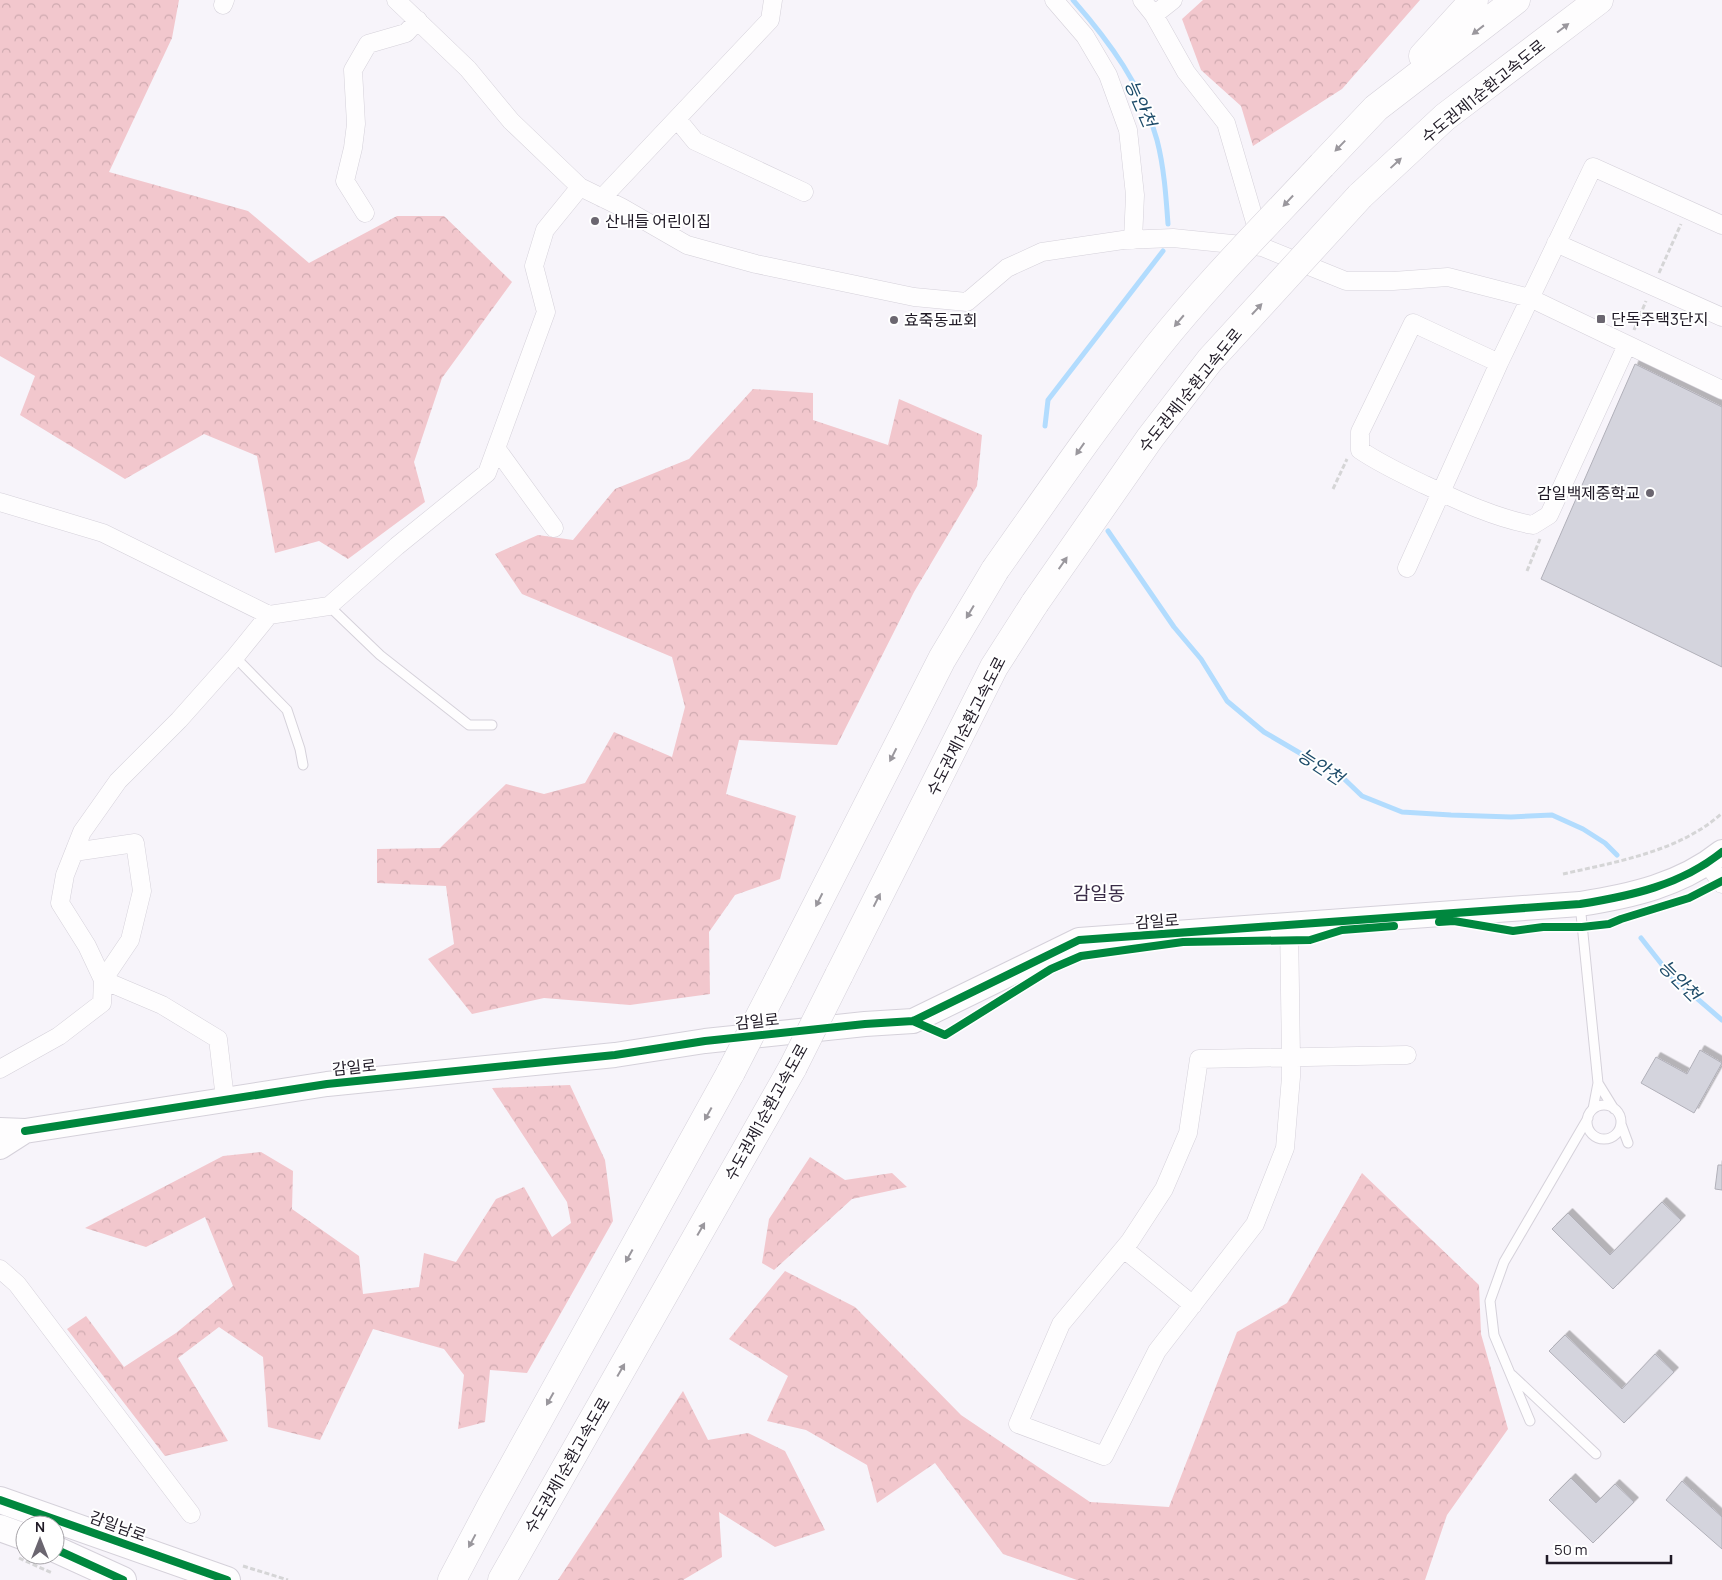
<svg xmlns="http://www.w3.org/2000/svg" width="1722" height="1580" viewBox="0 0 1722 1580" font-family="Manrope,'Noto Sans KR',sans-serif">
	<defs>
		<pattern id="forest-crowns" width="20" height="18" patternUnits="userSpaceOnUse" patternTransform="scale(1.25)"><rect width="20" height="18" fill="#f2c7cd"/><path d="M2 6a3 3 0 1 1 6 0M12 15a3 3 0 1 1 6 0" fill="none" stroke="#cfaab0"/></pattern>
		<filter id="shadow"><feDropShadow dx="4.5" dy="-4.5" stdDeviation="0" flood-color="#0004"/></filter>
	</defs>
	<rect width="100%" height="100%" fill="#f7f4fa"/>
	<path fill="url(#forest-crowns)" d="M0 0H179L172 38 109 172 248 211 309 263 397 216H444L512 282 442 378 414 462 425 502 348 559 319 541 275 553 257 456 204 434 125 479 20 415 35 376 0 356Z
		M1203 0H1420L1342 89 1253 146 1241 106 1201 70 1182 19Z
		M753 389 813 393V420L888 445 899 399 982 435 977 486 914 592 837 745 739 740 726 794 796 816 780 879 735 895 709 932 710 994 630 1005 544 998 472 1014 428 959 454 944 446 886 377 883V849L440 848 506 784 544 794 585 783 614 732 672 757 685 707 672 657 522 594 495 554 538 535 573 540 615 489 689 459Z
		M570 1085 605 1160 613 1221 527 1373 490 1370 485 1422 458 1429 464 1375 444 1349 373 1329 320 1440 268 1427 263 1357 219 1327 178 1358 228 1441 165 1456 67 1329 86 1316 124 1367 176 1333 233 1286 205 1217 146 1247 85 1228 223 1156 261 1152 293 1171 292 1209 359 1256 363 1294 419 1287 424 1253 456 1262 496 1199 524 1187 552 1237 571 1223 567 1202 492 1088Z
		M810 1157 845 1180 892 1173 907 1187 852 1199 774 1270 762 1263 769 1219Z
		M1362 1173 1479 1285 1481 1334 1508 1429 1447 1515 1425 1580H1077L1003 1554 935 1463 877 1503 867 1465 806 1430 767 1421 788 1376 729 1339 785 1271 855 1307 961 1415 1090 1502 1169 1507 1237 1332 1287 1303Z
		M683 1391 708 1440 748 1433 785 1451 825 1530 775 1547 719 1512 722 1557 683 1580H558Z"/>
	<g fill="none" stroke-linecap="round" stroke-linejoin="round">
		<path stroke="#b2dcfe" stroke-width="5" d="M1073 0C1109 41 1143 87 1157 140 1164 167 1166 196 1168 224
			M1045 426 1048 400 1163 251
			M1108 531 1174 627 1201 659 1227 701 1264 732 1310 759 1338 773 1362 796 1402 812 1451 815 1511 817 1552 815 1583 829 1605 843 1617 855
			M1641 938 1671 976 1722 1020"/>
	</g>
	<path fill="#d4d4dd" stroke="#b1b0b9" filter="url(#shadow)" d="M1635 364 1722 407V667L1541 579Z
		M1700 1050 1722 1063 1694 1113 1641 1083 1656 1057 1687 1074Z
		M1718 1165H1722V1190L1715 1189Z
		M1662 1202 1681 1220 1613 1289 1552 1229 1568 1213 1610 1255Z
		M1565 1335 1622 1389 1655 1354 1674 1372 1624 1423 1549 1351Z
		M1571 1478 1596 1503 1615 1484 1634 1502 1593 1543 1549 1500Z
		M1682 1481 1722 1517V1549L1666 1500Z"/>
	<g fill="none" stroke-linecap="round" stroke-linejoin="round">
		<defs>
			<path id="lane" d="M329 606 380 655 469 725H492
				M235 657 287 710 300 749 303 765
				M1580 904 1598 1083 1593 1109
				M1598 1083 1614 1109
				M1587 1122a17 17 0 1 1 34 0a17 17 0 1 1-34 0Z
				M1621 1124 1628 1143
				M1512 1375 1596 1454
				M1530 1421 1494 1335 1490 1301 1504 1262 1588 1118"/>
			<path id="street" d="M396 0 468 69 511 121 580 187 621 207 687 245 756 264 914 297 967 302 1007 268 1042 252 1123 240 1173 238 1262 247 1346 281H1393L1448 277 1530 298 1722 390
				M1054 0 1085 36 1108 75 1128 130 1135 195 1133 240
				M1142 0 1154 15 1186 72 1226 123 1260 239
				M223 5 225 0
				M1154 15 1173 0
				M677 119 695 141 804 192
				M602 198 770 20 773 0
				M365 213 345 181 353 148 356 124 353 70 368 44 406 33 418 20
				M1556 243 1722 317
				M1499 363 1413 323 1360 432V450C1379 463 1400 473 1421 483 1457 500 1494 518 1533 525L1549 515 1627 345
				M496 448 554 528
				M0 502 103 533 269 615 329 606 397 546 487 473 546 312 534 266 545 230 580 187
				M1407 568 1499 363 1593 167 1722 225
				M74 852 135 843 142 891 130 940 103 980 162 1005 218 1039 225 1099
				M1708 864 1722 884
				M1289 924 1291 1058V1077L1285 1148 1255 1224 1157 1351 1104 1456 1018 1424 1061 1324 1130 1241 1164 1189 1188 1133 1199 1059 1407 1055
				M0 1069 59 1036 102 1003 103 980 87 946 60 903 65 875 82 832 118 781 179 720 235 657 269 615
				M1124 1249 1193 1305
				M0 1269 17 1284 191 1514"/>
			<path id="secondary" d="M0 1130 25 1131 0 1147
				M25 1131 327 1084 615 1055 705 1041 865 1024 913 1021 1079 940 1580 904C1631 896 1681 885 1722 852"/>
			<path id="primary" d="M0 1500 227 1580
				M0 1528 25 1537
				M55 1549 123 1580"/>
			<path id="highway" d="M1423 56 1474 0
				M1322 165 1376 108 1516 0
				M1360 196 1445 117 1599 0
				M839 975 994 667 1035 603
				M779 979 942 659 995 570
				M452 1580 491 1506 731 1072
				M502 1580 793 1067"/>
		</defs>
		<use href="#lane" stroke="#d5d1da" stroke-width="11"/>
		<use href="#street" stroke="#d5d1da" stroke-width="19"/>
		<use href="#secondary" stroke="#d5d1da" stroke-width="26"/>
		<use href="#primary" stroke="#d5d1da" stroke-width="28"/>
		<use href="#highway" stroke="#d5d1da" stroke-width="29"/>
		<path stroke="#d5d5d6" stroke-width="3" stroke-dasharray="5 2.5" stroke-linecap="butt" d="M1659 273 1681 224
			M1634 330 1646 301
			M1333 489 1347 459
			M1527 571 1540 539
			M1563 874C1616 862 1681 851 1722 813
			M19 1558 52 1573
			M243 1566 288 1580"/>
		<use href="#lane" stroke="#fefdfe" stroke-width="9"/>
		<use href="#street" stroke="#fefdfe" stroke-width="18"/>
		<use href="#secondary" stroke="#fefdfe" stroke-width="24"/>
		<use href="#primary" stroke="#fefdfe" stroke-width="26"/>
		<use href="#highway" stroke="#fefdfe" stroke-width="28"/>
		<defs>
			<path id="highway-bridge" d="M995 570C1048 495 1100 419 1157 347 1208 283 1266 225 1322 165
				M1035 603 1150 438 1210 360 1360 196
				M793 1067 839 975
				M731 1072 779 979"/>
		</defs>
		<use href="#highway-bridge" stroke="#d5d1da" stroke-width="29" stroke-linecap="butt"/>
		<use href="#highway-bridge" stroke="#fefdfe" stroke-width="28"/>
		<defs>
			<path id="cycleway" d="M1439 922 1454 921 1513 931 1543 927H1582L1609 924 1621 919 1689 898 1722 881
				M913 1021 945 1035 1051 969 1081 956 1183 942 1310 940 1342 930 1394 926
				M25 1131 327 1084 615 1055 705 1041 865 1024 913 1021 1079 940 1580 904C1631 896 1681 885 1722 852
				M0 1500 227 1580
				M55 1549 123 1580"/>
		</defs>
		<use href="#cycleway" stroke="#fff" stroke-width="11"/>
		<use href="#cycleway" stroke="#00873e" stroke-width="8"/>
	</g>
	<defs><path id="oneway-solid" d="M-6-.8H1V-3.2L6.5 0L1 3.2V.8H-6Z" transform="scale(1.25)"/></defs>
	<g fill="#9a979d">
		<use href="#oneway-solid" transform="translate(1563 28) rotate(-37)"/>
		<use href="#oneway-solid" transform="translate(1478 30) rotate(142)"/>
		<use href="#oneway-solid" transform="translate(1340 146) rotate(134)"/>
		<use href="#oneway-solid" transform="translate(1396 163) rotate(-43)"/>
		<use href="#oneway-solid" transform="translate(1288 201) rotate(133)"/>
		<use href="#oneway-solid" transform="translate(1257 309) rotate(-47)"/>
		<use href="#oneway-solid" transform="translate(1179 321) rotate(130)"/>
		<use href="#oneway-solid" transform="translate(1080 449) rotate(125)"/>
		<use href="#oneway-solid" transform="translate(1063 563) rotate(-55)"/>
		<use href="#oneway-solid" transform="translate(970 612) rotate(121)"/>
		<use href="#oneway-solid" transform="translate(893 755) rotate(117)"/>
		<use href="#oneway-solid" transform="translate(819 900) rotate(117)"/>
		<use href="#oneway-solid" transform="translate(877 900) rotate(-63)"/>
		<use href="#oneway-solid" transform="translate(708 1114) rotate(119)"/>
		<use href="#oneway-solid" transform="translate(701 1229) rotate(-60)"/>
		<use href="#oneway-solid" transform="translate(629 1256) rotate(119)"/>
		<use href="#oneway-solid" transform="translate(621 1370) rotate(-60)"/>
		<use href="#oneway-solid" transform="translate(550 1399) rotate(119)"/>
		<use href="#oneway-solid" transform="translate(472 1541) rotate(118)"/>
	</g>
	<g fill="#6b6670" stroke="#fff" stroke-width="2">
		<circle cx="595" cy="221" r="5"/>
		<rect x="1596" y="314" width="10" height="10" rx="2.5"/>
		<circle cx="894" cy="320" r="5"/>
		<circle cx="1650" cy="493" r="5"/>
	</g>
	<g text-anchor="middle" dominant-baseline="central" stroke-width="4" stroke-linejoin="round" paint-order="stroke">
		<g font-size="16" fill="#201a26" stroke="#fff">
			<text transform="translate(1483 91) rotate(-39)">수도권제1순환고속도로</text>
			<text transform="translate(1190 390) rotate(-51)">수도권제1순환고속도로</text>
			<text transform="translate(966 726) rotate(-63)">수도권제1순환고속도로</text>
			<text transform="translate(1157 921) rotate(-4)">감일로</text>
			<text transform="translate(757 1021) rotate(-6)">감일로</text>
			<text transform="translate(354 1067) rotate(-6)">감일로</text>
			<text transform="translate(766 1112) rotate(-61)">수도권제1순환고속도로</text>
			<text transform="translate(567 1465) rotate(-60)">수도권제1순환고속도로</text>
			<text transform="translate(118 1526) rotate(20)">감일남로</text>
		</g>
		<g font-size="16" fill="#201a26" stroke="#fff" text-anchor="start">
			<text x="605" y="221">산내들 어린이집</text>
			<text x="1611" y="319">단독주택3단지</text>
			<text x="904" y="320">효죽동교회</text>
			<text x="1640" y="493" text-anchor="end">감일백제중학교</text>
		</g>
		<g font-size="18" font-style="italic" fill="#1e4c6a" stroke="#fff">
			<text transform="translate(1141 103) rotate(66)">능안천</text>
			<text transform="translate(1321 766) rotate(33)">능안천</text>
			<text transform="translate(1680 980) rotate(45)">능안천</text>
		</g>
		<g font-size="19" fill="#3a2c47" stroke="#fff">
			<text x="1099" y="893">감일동</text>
		</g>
	</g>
	<g transform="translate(40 1540)"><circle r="24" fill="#ffffff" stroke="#a6a3a8"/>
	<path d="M0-4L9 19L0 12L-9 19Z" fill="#6b6670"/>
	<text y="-8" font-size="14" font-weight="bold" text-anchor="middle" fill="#201a26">N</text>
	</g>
	<path d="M1547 1555v8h124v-8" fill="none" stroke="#201a26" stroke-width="2.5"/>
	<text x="1554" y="1555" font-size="15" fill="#201a26" stroke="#ffffff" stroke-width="4" paint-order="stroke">50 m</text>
</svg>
